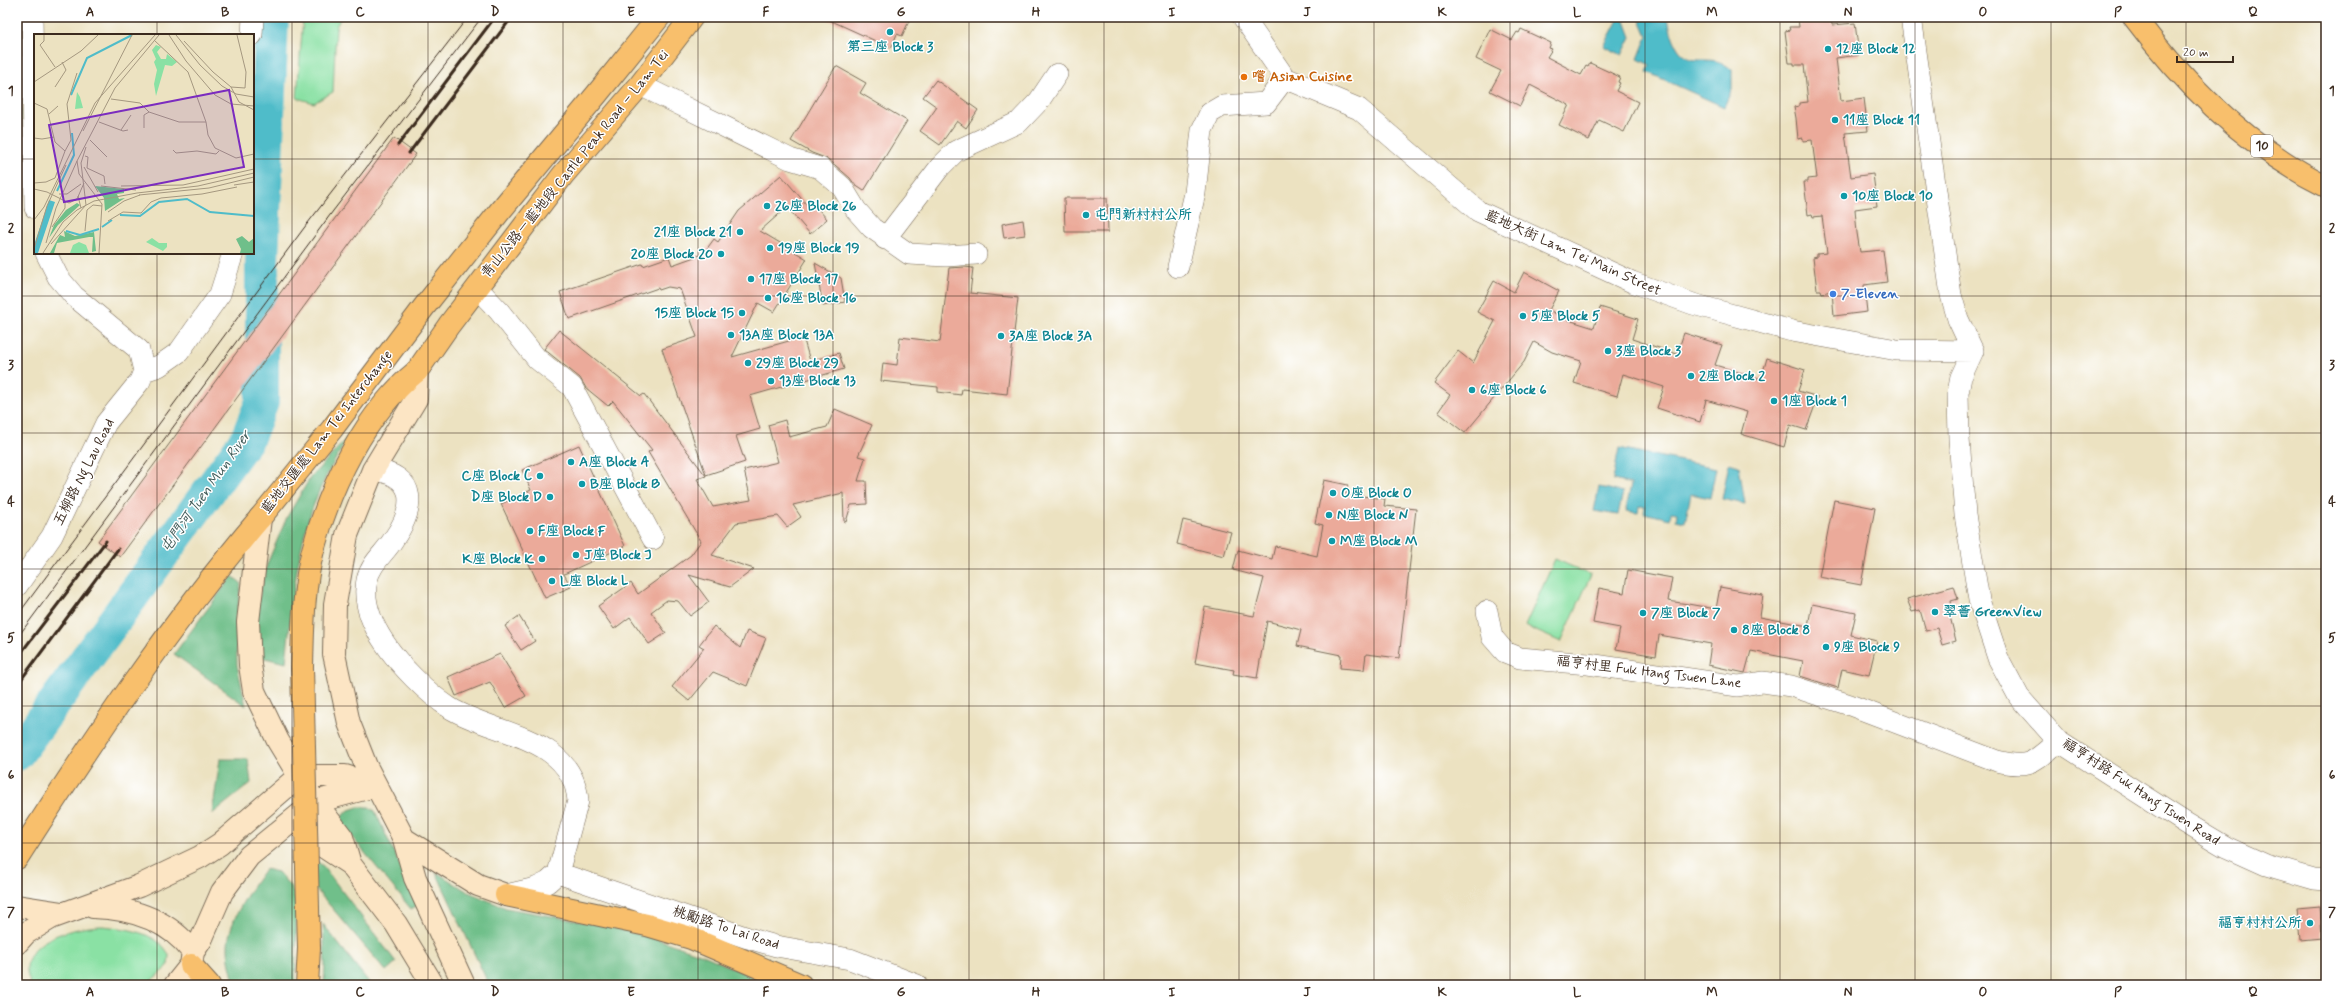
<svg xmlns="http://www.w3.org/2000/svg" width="2343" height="1002" viewBox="0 0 2343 1002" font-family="Mynerve,'LXGW WenKai TC',sans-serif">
	<rect width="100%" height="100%" fill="#fff"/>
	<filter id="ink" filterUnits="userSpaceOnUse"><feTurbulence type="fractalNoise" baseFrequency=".025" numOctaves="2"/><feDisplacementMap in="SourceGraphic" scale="8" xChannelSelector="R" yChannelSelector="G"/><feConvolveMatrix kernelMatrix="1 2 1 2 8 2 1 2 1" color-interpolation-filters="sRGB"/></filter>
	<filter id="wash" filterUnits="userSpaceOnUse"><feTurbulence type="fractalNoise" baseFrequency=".012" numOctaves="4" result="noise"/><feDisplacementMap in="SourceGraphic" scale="16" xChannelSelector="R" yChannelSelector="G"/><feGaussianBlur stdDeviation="0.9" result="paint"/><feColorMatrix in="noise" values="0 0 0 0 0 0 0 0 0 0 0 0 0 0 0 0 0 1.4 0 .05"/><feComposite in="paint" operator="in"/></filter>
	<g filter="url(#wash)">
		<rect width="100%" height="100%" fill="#ece2c1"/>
		<path fill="#8ae1a4" stroke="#628661" d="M303 17H341L336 27 333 92 314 103 297 98Z
			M17 46H20L22 130 17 142Z
			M1555 559 1591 575 1561 642 1525 626Z
			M102 926C124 928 158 932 169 955L168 966 146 985H31C11 942 71 927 102 926Z"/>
		<path fill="#6fbf8a" stroke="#557454" d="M348 437C339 454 328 471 320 489 296 544 292 604 286 663L256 656 257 606 267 564 287 517 310 478Z
			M232 576 241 583 236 621 237 665 246 706 174 654Z
			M220 759H248L251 783 212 814Z
			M358 807H369L375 811 418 905 411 909 342 825V816L349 810Z
			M298 857 315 860 323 866 396 962 386 971 290 859Z
			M265 869 278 872 291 887 297 903 295 985H235C232 973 228 961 228 949 227 922 250 890 265 869Z
			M436 872 468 892 506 908 606 926 654 938 703 955 772 985H489Z
			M323 924 371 985H324L325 965Z"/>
		<path fill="#4fbcc9" stroke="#457374" d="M1646 17H1668C1671 36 1677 61 1700 60 1714 60 1721 60 1732 70V89L1724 107 1647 72 1650 65 1638 59 1647 36 1640 19Z
			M1619 18 1625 21 1631 37 1622 55 1604 46Z
			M1619 448 1716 468 1710 498 1691 494 1685 522 1676 520 1677 513 1671 512 1670 519 1644 513 1645 507 1639 506 1638 513 1626 511 1631 484 1613 480Z
			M1729 463 1739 466 1745 504 1722 499Z
			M1599 487 1623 492 1618 515 1594 511Z"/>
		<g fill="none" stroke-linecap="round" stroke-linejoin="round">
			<path stroke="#4fbcc9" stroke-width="34" d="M17 754 247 439 262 402V260L272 17"/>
		</g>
		<g id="blocks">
			<path fill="#ebaa9a" d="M823 17H901L909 21 902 36 897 34 891 48Z
				M1798 17H1831L1832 25 1855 23 1859 55 1836 58 1838 75 1841 101 1864 98 1868 131 1845 133 1851 177 1873 174 1877 206 1855 209 1857 233 1860 252 1883 250 1887 282 1864 285 1867 312 1834 316 1832 291 1822 293 1821 290H1817L1813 258 1817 257V254L1827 253 1822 216 1813 217 1812 214 1808 215 1804 182H1808V179L1817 178 1812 140 1803 141V138L1798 139 1796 118 1794 107 1799 106V103L1808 102 1804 65H1794V63H1789L1785 31 1790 30 1789 27H1799Z
				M1490 29 1512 40 1517 32 1519 33 1521 29 1551 43 1549 48 1552 49 1547 57 1581 75 1586 66 1588 67 1590 63 1620 77 1618 82 1620 83 1616 91 1638 102 1624 132 1599 120 1589 140 1559 125 1569 105 1530 85 1520 106 1490 91 1501 71 1476 59Z
				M836 66 866 83 860 93 907 121 864 191 855 185 850 178 828 159 812 153 791 141Z
				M936 80 978 110 966 128 957 121 940 145 920 131 937 107 923 97Z
				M394 138 416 154 120 557 98 541Z
				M781 175 807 205 811 201 827 219 810 234 787 207 760 231 807 259 774 312 758 303 732 357 803 337 810 361 839 353 844 369 750 396 760 429 736 436 745 462 706 475 662 349 697 337 680 289 668 287 659 290 658 288 569 319 560 292 642 264 643 266 669 257 672 265 703 254 714 239 718 242 739 211Z
				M1064 198H1107L1108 232H1065Z
				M1023 220 1025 235 1004 238 1002 224Z
				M815 263 841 278 845 302 823 306Z
				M965 267 973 268 970 293 1018 298 1007 394 962 389 961 395 938 392V387L881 381 883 363 897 365 900 337 940 342 949 268Z
				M1524 272 1559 291 1549 310 1565 319 1594 328 1600 307 1638 319 1632 339 1677 354 1684 333 1722 345 1715 365 1761 379 1767 358 1805 370 1798 391 1818 397 1806 430 1790 425 1784 447 1741 434 1747 412 1706 400 1700 422 1657 408 1664 387 1623 374 1617 396 1584 386 1574 383 1581 361 1552 352 1534 342 1524 362 1465 433 1438 412 1450 395 1434 383 1458 351 1473 363 1495 321 1477 312 1494 281 1514 292Z
				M559 330 641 396 644 394 706 476 697 479 713 507 751 500 744 470 778 462 768 425 785 420 789 437 827 427 835 409 872 425 858 456 865 458 858 481H866L867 504 851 505 846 522 844 521 843 493 793 505 801 517 787 527 778 516 736 523 712 555 754 569 730 587 689 575 709 602 690 616 678 601 667 600 651 612 666 633 649 644 630 617 614 629 598 606 631 583 638 594 691 555 701 541 648 452 652 450 613 401 608 406 586 388 580 378 544 349Z
				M579 445 625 546 564 574 571 587 545 598 501 504 531 490 522 470Z
				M1324 480 1348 485 1346 494 1385 499 1384 506 1416 509 1399 658 1366 654 1364 670 1340 668 1341 655 1297 646 1301 630 1267 621 1257 678 1233 674 1234 670 1195 663 1205 607 1254 616 1264 578 1233 570 1238 550 1272 559 1275 546 1317 556 1323 525 1315 523Z
				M1834 500 1875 508 1861 585 1819 577Z
				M1183 520 1231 532 1224 556 1177 544Z
				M1628 570 1672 578 1668 601 1688 604 1716 609 1720 587 1763 595 1760 617 1808 626 1812 604 1856 613 1851 635 1877 641 1869 675 1842 669 1838 688 1800 676 1803 661 1751 651 1745 673 1708 665 1711 644 1659 635 1656 656 1616 649 1620 628 1593 623 1599 588 1624 593Z
				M1954 586 1958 599 1951 601 1952 607 1948 608 1956 641 1942 645 1937 628 1926 631 1920 610 1912 612 1907 599Z
				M519 616 535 641 521 650 505 626Z
				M714 626 740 648 747 631 766 638 747 686 713 672 689 701 672 687 704 648 699 645Z
				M500 654 526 696 505 708 490 682 456 696 448 677Z
				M2320 906 2322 938 2300 940 2297 908Z"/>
		</g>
	</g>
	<g filter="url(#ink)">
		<use href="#blocks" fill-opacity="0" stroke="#796a57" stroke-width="1"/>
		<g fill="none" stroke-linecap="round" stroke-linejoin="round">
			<defs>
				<path id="minor" d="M32 17 35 208
					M1243 17 1285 78 1359 109 1478 211 1632 282 1693 304 1792 331 1897 350 1973 351
					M1911 17 1951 295 1958 319 1973 351
					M252 35 253 17
					M640 85 790 159 820 168 842 187 856 210 872 228 909 254 946 256 976 254
					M885 239 940 167 956 151 1019 122 1039 101 1057 74
					M1178 267 1195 193 1202 130 1210 113 1222 106 1266 103 1285 78
					M477 288 499 311 537 359 572 387 653 539
					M1973 351 1961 377 1958 393 1959 439 1965 515 1979 600 1998 658 2019 697 2058 741 2184 822 2226 847 2266 865 2314 879 2326 880
					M144 371 159 366 179 352 220 294 233 253
					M373 470C419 475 415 509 393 540 384 554 371 563 367 580 362 603 372 624 384 642 399 665 427 693 450 708 494 735 573 736 578 801L558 873 548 882 536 888 506 895
					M17 586 52 536 106 423 140 381 144 371 139 350 74 296 58 277 46 253
					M1487 611 1492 637 1505 652 1520 658 1588 664 1738 686 1762 682 1791 686 1850 705 1997 761C2031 769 2033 762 2058 741
					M558 873 748 938 776 946 850 959 917 985"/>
				<path id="secondary" d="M417 371 416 399 373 470 347 535 335 604 334 654 349 723 366 766 404 839 415 878 464 985
					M260 518 248 622 250 665 254 691 278 741 315 802 342 837 350 864 396 924 433 985
					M297 817 324 847 350 864
					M404 839 478 885 506 895
					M17 906 62 913
					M93 907C132 908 168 919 193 952
					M17 943 26 933 51 918 139 886 200 857 220 844 299 776H345L375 786
					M175 985 191 965 193 952 201 940 222 892 249 856 315 802 375 786"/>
				<path id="primary" d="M417 371 449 325 563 175 640 85 692 17
					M260 518 332 429 424 307 500 211 597 94 659 17"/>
				<path id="trunk" d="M302 667C303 628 303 588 313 550 330 486 365 413 417 371
					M17 858C92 741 170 624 260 518
					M191 965 209 985
					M307 985 309 948"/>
				<path id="motorway" d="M2134 17C2185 85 2249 148 2326 186
					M506 895 647 925 691 938 801 985"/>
			</defs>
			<use href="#minor" stroke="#796a57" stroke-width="22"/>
			<use href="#secondary" stroke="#796a57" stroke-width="24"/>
			<use href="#primary" stroke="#796a57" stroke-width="24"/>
			<use href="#trunk" stroke="#796a57" stroke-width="24"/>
			<use href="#motorway" stroke="#796a57" stroke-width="24"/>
			<use href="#minor" stroke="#fff" stroke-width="21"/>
			<use href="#secondary" stroke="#fce5c4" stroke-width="22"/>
			<use href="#primary" stroke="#f8bf6c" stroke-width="22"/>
			<use href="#trunk" stroke="#f8bf6c" stroke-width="22"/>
			<use href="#motorway" stroke="#f8bf6c" stroke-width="22"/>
			<path stroke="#3b2a1e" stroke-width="1" d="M17 616 304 228 468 17
				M17 638 333 211 482 17"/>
			<path stroke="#3b2a1e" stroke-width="3" d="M398 145 495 17
				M409 153 512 17
				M17 658 106 541
				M17 685 118 549"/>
			<defs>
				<path id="trunk-bridge" d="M302 667 309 948"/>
			</defs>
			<use href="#trunk-bridge" stroke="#796a57" stroke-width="24" stroke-linecap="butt"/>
			<use href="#trunk-bridge" stroke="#f8bf6c" stroke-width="22"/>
		</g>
	</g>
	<path fill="none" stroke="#3b2a1e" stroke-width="1" stroke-opacity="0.55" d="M157 17V35M292 17V985M428 17V985M563 17V985M698 17V985M833 17V985M969 17V985M1104 17V985M1239 17V985M1374 17V985M1510 17V985M1645 17V985M1780 17V985M1915 17V985M2051 17V985M2186 17V985M17 159H35M253 159H2326M157 253V985M17 296H2326M17 433H2326M17 569H2326M17 706H2326M17 843H2326"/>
	<g fill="#0f9aa8" stroke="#fff" stroke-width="1.5">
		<circle cx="890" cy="32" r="4"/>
		<circle cx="1828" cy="49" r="4"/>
		<circle cx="1835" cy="120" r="4"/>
		<circle cx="1844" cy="196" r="4"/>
		<circle cx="767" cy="206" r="4"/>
		<circle cx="1086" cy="215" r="4"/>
		<circle cx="740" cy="232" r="4"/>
		<circle cx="770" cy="248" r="4"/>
		<circle cx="721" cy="254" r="4"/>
		<circle cx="751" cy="279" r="4"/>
		<circle cx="768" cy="298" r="4"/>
		<circle cx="742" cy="313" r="4"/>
		<circle cx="1523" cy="316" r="4"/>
		<circle cx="731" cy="335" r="4"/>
		<circle cx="1001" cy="336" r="4"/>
		<circle cx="1608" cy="351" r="4"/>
		<circle cx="748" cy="363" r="4"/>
		<circle cx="1691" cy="376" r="4"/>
		<circle cx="771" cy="381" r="4"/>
		<circle cx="1472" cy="390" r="4"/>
		<circle cx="1774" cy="401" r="4"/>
		<circle cx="571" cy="462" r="4"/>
		<circle cx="540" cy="476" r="4"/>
		<circle cx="582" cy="484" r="4"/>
		<circle cx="1333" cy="493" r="4"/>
		<circle cx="550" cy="497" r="4"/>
		<circle cx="1329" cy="515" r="4"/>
		<circle cx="530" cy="531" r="4"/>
		<circle cx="1332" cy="541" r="4"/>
		<circle cx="576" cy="555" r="4"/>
		<circle cx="542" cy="559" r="4"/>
		<circle cx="552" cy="581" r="4"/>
		<circle cx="1935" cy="612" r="4"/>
		<circle cx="1643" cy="613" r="4"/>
		<circle cx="1734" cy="630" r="4"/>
		<circle cx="1826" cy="647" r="4"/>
		<circle cx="2310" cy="923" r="4"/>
	</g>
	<circle fill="#e8710a" stroke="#fff" stroke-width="1.5" cx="1244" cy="77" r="4"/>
	<circle fill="#3f7fe0" stroke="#fff" stroke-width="1.5" cx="1833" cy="294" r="4"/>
	<g text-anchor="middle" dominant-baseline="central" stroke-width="3" stroke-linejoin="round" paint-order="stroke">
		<rect fill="#fff" stroke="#766a62" stroke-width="1" x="2251" y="135" width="22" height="22" rx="3"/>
		<g font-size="13" font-weight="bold" fill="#3b2a1e">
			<text x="2262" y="146">10</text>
		</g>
		<g font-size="14" font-weight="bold" fill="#0d838f" stroke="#fff" text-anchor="start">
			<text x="890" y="47" text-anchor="middle">第三座 Block 3</text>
			<text x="1836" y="49">12座 Block 12</text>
			<text x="1843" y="120">11座 Block 11</text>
			<text x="1852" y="196">10座 Block 10</text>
			<text x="775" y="206">26座 Block 26</text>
			<text x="1094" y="215">屯門新村村公所</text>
			<text x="732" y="232" text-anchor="end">21座 Block 21</text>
			<text x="778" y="248">19座 Block 19</text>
			<text x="713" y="254" text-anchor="end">20座 Block 20</text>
			<text x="759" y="279">17座 Block 17</text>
			<text x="776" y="298">16座 Block 16</text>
			<text x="734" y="313" text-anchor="end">15座 Block 15</text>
			<text x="1531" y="316">5座 Block 5</text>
			<text x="739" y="335">13A座 Block 13A</text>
			<text x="1009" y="336">3A座 Block 3A</text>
			<text x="1616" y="351">3座 Block 3</text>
			<text x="756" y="363">29座 Block 29</text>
			<text x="1699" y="376">2座 Block 2</text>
			<text x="779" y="381">13座 Block 13</text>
			<text x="1480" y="390">6座 Block 6</text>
			<text x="1782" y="401">1座 Block 1</text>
			<text x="579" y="462">A座 Block A</text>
			<text x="532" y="476" text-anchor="end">C座 Block C</text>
			<text x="590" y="484">B座 Block B</text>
			<text x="1341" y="493">O座 Block O</text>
			<text x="542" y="497" text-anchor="end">D座 Block D</text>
			<text x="1337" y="515">N座 Block N</text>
			<text x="538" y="531">F座 Block F</text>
			<text x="1340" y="541">M座 Block M</text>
			<text x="584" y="555">J座 Block J</text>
			<text x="534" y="559" text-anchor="end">K座 Block K</text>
			<text x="560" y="581">L座 Block L</text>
			<text x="1943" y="612">翠薈 GreenView</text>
			<text x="1651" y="613">7座 Block 7</text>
			<text x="1742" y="630">8座 Block 8</text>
			<text x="1834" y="647">9座 Block 9</text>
			<text x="2302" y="923" text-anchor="end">福亨村村公所</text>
		</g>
		<g font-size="14" font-weight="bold" fill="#c56008" stroke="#fff" text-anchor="start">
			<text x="1252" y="77">嚐 Asian Cuisine</text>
		</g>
		<g font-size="14" fill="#3b2a1e" stroke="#fff">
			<text transform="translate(575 164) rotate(-51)">青山公路－藍地段 Castle Peak Road – Lam Tei</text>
			<text transform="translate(1573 253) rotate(24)">藍地大街 Lam Tei Main Street</text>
			<text transform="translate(327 432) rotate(-52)">藍地交匯處 Lam Tei Interchange</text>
			<text transform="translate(84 472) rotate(-63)">五柳路 Ng Lau Road</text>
			<text transform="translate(1649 672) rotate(7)">福亨村里 Fuk Hang Tsuen Lane</text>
			<text transform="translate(2141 792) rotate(33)">福亨村路 Fuk Hang Tsuen Road</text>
			<text transform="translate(726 928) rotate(18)">桃勵路 To Lai Road</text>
		</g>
		<g font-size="14" font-weight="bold" fill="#366cbe" stroke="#fff" text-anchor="start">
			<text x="1841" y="294">7-Eleven</text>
		</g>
		<g font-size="15" font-style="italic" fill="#425d5a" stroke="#fff">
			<text transform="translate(206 492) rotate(-55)">屯門河 Tuen Mun River</text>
		</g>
	</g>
	<g transform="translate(34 34)">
		<rect width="220" height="220" fill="#ece2c1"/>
		<path d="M122 11 127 13 123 18 127 25H132L133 20 143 28 138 32 131 31 122 62 120 50 123 36 120 28 122 25 118 16ZM43 58 46 63 49 74 41 75ZM118 204 125 209H133V213L129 217 112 208ZM45 208 52 211 55 219H36L39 211Z" fill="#8ae1a4"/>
		<path d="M61 152 90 155V159L83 160 85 165 91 164 71 177 70 164ZM43 169 46 171 24 191 15 204 20 191 32 176ZM30 197 41 202 60 198 62 217 58 218 59 203H55L23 209 20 219H16L26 201 31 203ZM208 202 215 208 220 204V219H206L207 215 202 205Z" fill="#6fbf8a"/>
		<path d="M15 166 21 168 4 219H0V211Z" fill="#4fbcc9"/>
		<path fill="none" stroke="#4fbcc9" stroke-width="2" d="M37 61 53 24 98 1M23 157 40 121 38 99M86 181 106 182 125 168 153 165 176 178 220 182M68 193 78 186M32 197 46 201 65 195"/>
		<path fill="none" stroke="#a59880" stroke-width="1" d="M10 1V7L6 11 21 33M135 1 152 27 181 61 197 70 220 72M142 1 166 31 188 52 202 60 220 63M120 6 154 38 172 88 174 101 181 114 202 124 220 120M150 7 179 38 197 53 205 68 220 76M0 48 47 17 64 1M21 53 32 36 28 28M197 53 211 54 212 38 203 1M77 65 106 69 115 78 145 88H172M0 69 13 75 21 108 31 117 21 144 12 148 0 149M15 80 24 72M65 88 89 97 94 96M110 94V81L115 78M87 96 97 81M49 97 98 1M0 104 8 105 20 103M56 106 73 123M139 116 142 119 163 117 182 120 185 117M31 117 37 106 33 70 43 39M51 122 54 123 53 134 70 142 71 150M50 133 64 158M200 151 220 148M67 152 102 156M87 152 149 151 220 135M0 155 13 158 35 169 43 165 50 149M25 160H33L47 150M105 161 175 154 220 143M44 162 47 174M74 178 90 167 106 161M0 186 10 173 61 69 121 1M74 187 89 178 107 179 117 168 127 164 168 160 203 153M18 193 31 174V168M51 197 53 176 59 171 68 172M12 209 22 174 43 127M17 210 52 171 47 129 52 113M0 215 13 172 32 131M9 219 29 188 43 176 60 167 103 159 164 152 220 139M65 219 68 170 45 140 43 127 81 54 125 1"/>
		<path fill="#7b2cbf" fill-opacity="0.15" stroke="#7b2cbf" stroke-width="2" d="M195 56 210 133 30 168 15 91Z"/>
		<rect width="220" height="220" fill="none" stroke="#3b2a1e" stroke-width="2"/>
	</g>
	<rect width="2343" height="1002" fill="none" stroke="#fff" stroke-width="44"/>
	<path d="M2177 56v6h56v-6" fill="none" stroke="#3b2a1e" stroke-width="2"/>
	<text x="2183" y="56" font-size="12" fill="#3b2a1e" stroke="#ffffff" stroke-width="3" paint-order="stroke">20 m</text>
	<rect x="22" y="22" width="2299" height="958" fill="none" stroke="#3b2a1e" stroke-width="1.5"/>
	<g font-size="13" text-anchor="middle" font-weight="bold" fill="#3b2a1e">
		<text x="90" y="16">A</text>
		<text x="225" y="16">B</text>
		<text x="360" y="16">C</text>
		<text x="495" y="16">D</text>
		<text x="631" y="16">E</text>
		<text x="766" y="16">F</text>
		<text x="901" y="16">G</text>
		<text x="1036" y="16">H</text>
		<text x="1172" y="16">I</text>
		<text x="1307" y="16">J</text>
		<text x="1442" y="16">K</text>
		<text x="1577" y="16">L</text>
		<text x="1712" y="16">M</text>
		<text x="1848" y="16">N</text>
		<text x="1983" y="16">O</text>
		<text x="2118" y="16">P</text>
		<text x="2253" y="16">Q</text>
		<text x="11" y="95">1</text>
		<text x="2332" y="95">1</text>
		<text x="11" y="232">2</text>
		<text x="2332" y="232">2</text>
		<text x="11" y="369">3</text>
		<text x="2332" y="369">3</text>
		<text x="11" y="506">4</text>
		<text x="2332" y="506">4</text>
		<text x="11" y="642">5</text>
		<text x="2332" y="642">5</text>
		<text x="11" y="779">6</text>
		<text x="2332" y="779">6</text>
		<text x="11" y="916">7</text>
		<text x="2332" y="916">7</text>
		<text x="90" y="996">A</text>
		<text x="225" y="996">B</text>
		<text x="360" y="996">C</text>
		<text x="495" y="996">D</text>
		<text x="631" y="996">E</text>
		<text x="766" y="996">F</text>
		<text x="901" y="996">G</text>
		<text x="1036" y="996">H</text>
		<text x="1172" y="996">I</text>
		<text x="1307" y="996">J</text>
		<text x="1442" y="996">K</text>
		<text x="1577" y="996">L</text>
		<text x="1712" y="996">M</text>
		<text x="1848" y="996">N</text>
		<text x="1983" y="996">O</text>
		<text x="2118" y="996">P</text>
		<text x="2253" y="996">Q</text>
	</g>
</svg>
